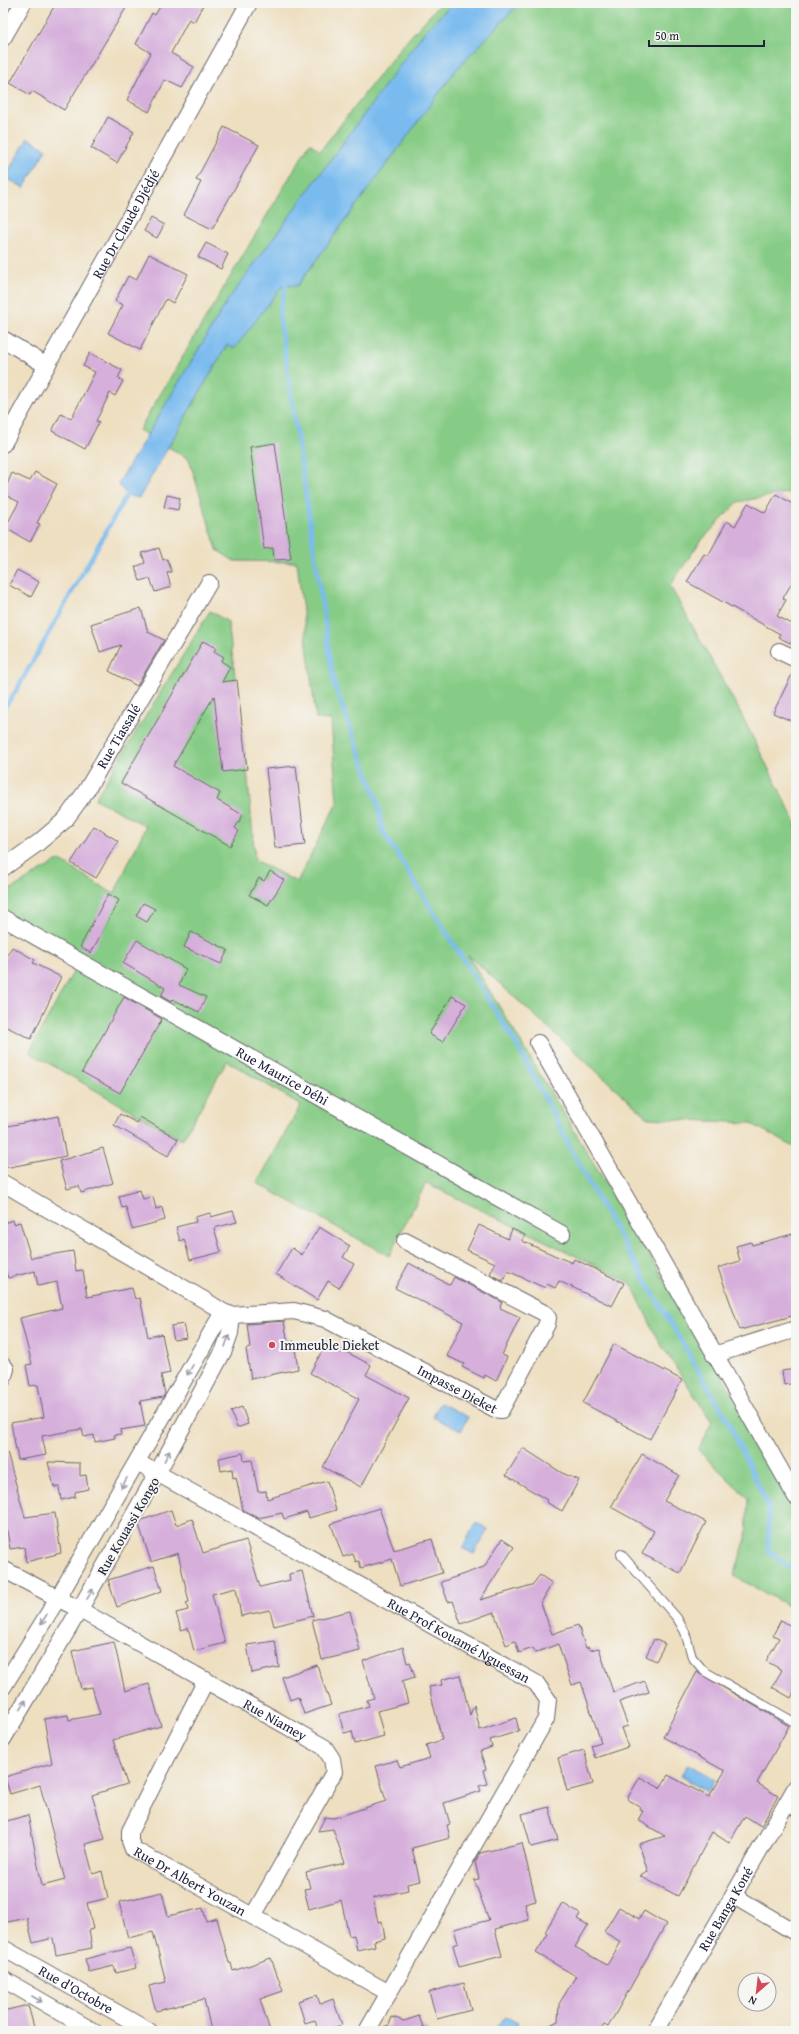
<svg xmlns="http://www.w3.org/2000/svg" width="799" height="2034" viewBox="0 0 799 2034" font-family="'Gentium Book Plus',serif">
	<rect width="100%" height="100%" fill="#f6f6f2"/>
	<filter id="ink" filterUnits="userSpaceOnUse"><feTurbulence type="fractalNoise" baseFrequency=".025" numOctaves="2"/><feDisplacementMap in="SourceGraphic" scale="8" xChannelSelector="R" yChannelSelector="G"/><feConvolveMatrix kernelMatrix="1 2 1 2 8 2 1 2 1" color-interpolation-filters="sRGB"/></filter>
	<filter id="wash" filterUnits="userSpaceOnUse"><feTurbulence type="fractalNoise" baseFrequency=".012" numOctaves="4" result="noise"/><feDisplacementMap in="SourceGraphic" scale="16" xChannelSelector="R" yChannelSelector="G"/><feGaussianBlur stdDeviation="0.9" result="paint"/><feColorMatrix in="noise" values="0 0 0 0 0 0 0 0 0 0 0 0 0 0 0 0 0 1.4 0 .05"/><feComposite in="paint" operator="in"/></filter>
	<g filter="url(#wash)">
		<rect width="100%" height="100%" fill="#eedfc1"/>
		<path fill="#87cc86" stroke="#547760" d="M441 3H796V491L738 502 699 543 670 586 739 710 796 823V1148L750 1123 648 1118 468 955 796 1498V1610L734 1576 746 1538 748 1498 698 1450 712 1422 658 1340 631 1283 426 1183 389 1256 257 1183 301 1105 227 1061 182 1140 29 1052 76 967 3 929V894L59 860 114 894 146 826 95 799 210 611 228 622 247 769 255 860 297 882 337 803 331 720 316 719 297 562 234 561 217 550 189 459 139 430 310 143 320 151 401 47Z"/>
		<path fill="#7abbef" stroke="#4e6e95" d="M453 3H520L456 70 297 286 283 285 234 349 227 345 139 498 127 495 118 484 228 300 425 31Z
			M28 138 46 149 24 188 5 177Z
			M440 1403 468 1417 461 1431 433 1417Z
			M476 1523 488 1529 474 1554 462 1548Z
			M688 1764 715 1780 708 1792 681 1776Z
			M506 2017 518 2023 514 2031H494L493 2029Z"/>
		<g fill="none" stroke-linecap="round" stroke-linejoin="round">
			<path stroke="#7abbef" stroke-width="4.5" d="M287 281 279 314 334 684 378 802 382 830 517 1045 597 1198 727 1419 769 1508 768 1550 796 1573
				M3 709 16 691 129 491"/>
		</g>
		<g id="blocks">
			<path fill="#d6afdb" d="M56 3H129L64 110 32 91 30 95 10 83Z
				M162 3H204L194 22 189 19 171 53 194 67 182 88 165 80 149 112 127 100 151 53 136 44 152 13 155 15Z
				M108 117 134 132 117 163 91 148Z
				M224 127 259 145 212 229 184 215 201 182 196 180Z
				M151 218 164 225 157 238 144 231Z
				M206 243 228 254 221 269 198 257Z
				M149 254 188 274 173 303 166 299 140 350 108 333 123 305 115 301 128 276 136 280Z
				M90 353 122 370 118 378 123 381 115 396 110 393 96 421 99 422 85 449 52 431 61 414 71 419 95 372 83 366Z
				M275 443 291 559 274 560 273 548 264 549 250 447Z
				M35 472 57 484 37 523 40 524 30 542 5 528 19 502 3 494 12 473 30 481Z
				M776 494 796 506V576L783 598 786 600 777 616 796 626V646L778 637 780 634 687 582 704 554 708 556 727 521 735 526 748 503 765 513Z
				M167 495 180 498 178 510 164 507Z
				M159 548 163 560 167 559 172 572 167 573 171 587 155 592 150 578 140 581 135 567 145 563 142 553Z
				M17 570 39 582 31 597 9 585Z
				M141 608 148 632 164 640 137 686 109 671 121 645 100 652 91 624Z
				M203 641 216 648 214 651 224 657 221 661 230 667 222 682 237 680 247 769 223 772 214 696 173 766 220 793 217 800 243 815 235 828 239 831 230 846 121 783Z
				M795 668H796V723L773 713Z
				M296 766 305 845 275 848 266 769Z
				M94 826 118 841 96 878 71 863Z
				M270 871 284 880 268 905 249 895 259 878 264 881Z
				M108 894 119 900 91 953 80 947Z
				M143 903 155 909 147 922 136 916Z
				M191 932 228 950 221 964 184 947Z
				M137 940 186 969 179 985 206 997 199 1012 172 999 171 1002 161 996 165 988 123 963Z
				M12 947 35 960 33 963 61 977 31 1039 3 1025V963Z
				M452 996 466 1004 443 1042 429 1034Z
				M124 997 162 1019 120 1093 82 1072Z
				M120 1114 137 1123 140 1117 178 1139 168 1156 114 1125Z
				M58 1116 66 1156 5 1168 3 1127Z
				M103 1148 113 1183 81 1193 79 1186 67 1189 59 1161Z
				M140 1190 143 1199 153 1197 156 1209 162 1207 165 1220 132 1229 126 1207 122 1208 119 1196Z
				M233 1211 237 1222 214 1228 221 1252 190 1260 184 1239 180 1241 176 1227 196 1222 195 1217 210 1213 211 1217Z
				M13 1220 14 1224 20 1222 31 1258 73 1251 76 1271 83 1270 87 1297 132 1288 135 1299 140 1298 148 1337 162 1334 170 1373 161 1375 165 1394 163 1397 140 1401 145 1426 120 1430 121 1434 114 1435 115 1438 95 1442 94 1435 84 1437 82 1429 42 1436 46 1455 18 1460 11 1423 44 1417 38 1385 30 1386 26 1365 32 1364 20 1318 62 1308 57 1282 38 1286 35 1271 8 1278 3 1262V1223Z
				M479 1225 508 1239 512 1229 525 1235 522 1241 572 1263 574 1259 624 1283 612 1306 559 1281 555 1288 547 1284 545 1288 508 1271 503 1281 490 1274 495 1263 467 1250Z
				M319 1227 350 1246 343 1257 354 1264 339 1288 328 1281 317 1300 276 1274 292 1248 302 1255Z
				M796 1233V1315L740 1330 718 1268 740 1261 736 1246 751 1242 752 1245Z
				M409 1263 450 1285 454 1277 502 1302 500 1308 520 1317 502 1355 507 1357 496 1381 485 1375 484 1378 462 1367 464 1364 447 1356 463 1322 395 1288Z
				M284 1321 288 1343 294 1341 298 1369 251 1379 246 1349 250 1348 247 1324Z
				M184 1324 187 1338 174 1340 171 1326Z
				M327 1342 371 1365 366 1375 409 1398 361 1487 323 1467 359 1399 310 1373Z
				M614 1344 682 1380 650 1439 583 1403Z
				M796 1369V1383L784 1385 782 1371Z
				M242 1407 248 1424 237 1428 231 1411Z
				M523 1448 562 1473 579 1480 562 1511 546 1502 547 1500 506 1475Z
				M7 1452 25 1517 55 1513 61 1553 26 1562 24 1547 10 1549 4 1512H3V1453Z
				M243 1453 244 1461 252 1460 258 1492 266 1491 267 1499 327 1481 336 1510 309 1518 307 1512 284 1519 282 1513 258 1518 243 1510 236 1477 233 1478 232 1469 221 1471 219 1458Z
				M642 1454 679 1475 664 1501 706 1522 680 1573 642 1554 654 1531 611 1507Z
				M48 1462 80 1463V1476L86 1475 88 1489 75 1492V1497L61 1500 59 1487H54Z
				M379 1508 394 1550 432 1539 442 1573 400 1586 392 1559 361 1568 359 1561 356 1562 353 1554 343 1557 331 1524Z
				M171 1510 176 1525 192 1519 203 1553 246 1540 260 1587 290 1580 289 1574 302 1571 313 1616 274 1626 270 1610 241 1616 236 1588 212 1594 225 1643 194 1651 188 1628 181 1630 176 1613 188 1610 186 1603 189 1602 178 1553 151 1562 139 1525 142 1520Z
				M502 1539 514 1547 480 1600 532 1585 540 1575 552 1583 541 1603 552 1634 578 1625 586 1648 589 1647 590 1650 599 1648 613 1692 645 1681 649 1692 619 1702 628 1726 621 1728 628 1747 595 1758 591 1745 601 1742 581 1682 572 1685 558 1644 535 1653 533 1648 519 1653 515 1641 506 1645 494 1612 461 1624 453 1601 448 1602 441 1582 484 1567Z
				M154 1566 162 1591 117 1607 108 1580Z
				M350 1611 360 1651 322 1660 312 1620Z
				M781 1620 796 1629V1688L791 1698 772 1687 782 1670 766 1661 779 1638 773 1635Z
				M654 1639 665 1644 656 1661 646 1656Z
				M275 1641 279 1667 252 1673 247 1645Z
				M114 1642 125 1691 149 1684 161 1726 113 1740 127 1784 92 1795 105 1839 85 1844 93 1874 102 1871 108 1898 87 1903 93 1929 89 1930 92 1948 56 1955 53 1938 33 1943 27 1918 3 1923V1822L28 1815 42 1886 65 1880 40 1785 10 1794 5 1777 52 1763 44 1719 68 1715 69 1720 100 1714 92 1687 81 1689 72 1651Z
				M403 1647 407 1663 410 1662 415 1677 402 1681 408 1703 377 1711 384 1736 355 1744 352 1731 344 1733 339 1714 369 1706 367 1700 374 1698 363 1661Z
				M317 1665 331 1705 304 1714 298 1697 290 1700 282 1677Z
				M697 1672 789 1726 757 1783 778 1796 761 1826 745 1816 729 1843 712 1832 678 1896 640 1876 648 1872 639 1844 665 1836 638 1820 643 1811 640 1809 641 1807 627 1799 640 1777 660 1788 668 1775 709 1797 725 1771 663 1737Z
				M460 1675 470 1715 474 1705 480 1730 516 1718 519 1731 490 1740 492 1747 480 1751 486 1769 483 1770 487 1784 479 1786 481 1791 444 1803 450 1824 447 1825 450 1838 412 1848 420 1881 407 1884 408 1890 373 1898 378 1922 382 1921 385 1938 374 1941 375 1946 357 1950 354 1935 349 1936 341 1900 309 1909 304 1889 310 1888 306 1872 345 1863 333 1829 318 1831 325 1817 334 1818 386 1801 376 1766 397 1760 400 1767 430 1758 426 1745 442 1740 429 1687 442 1685 441 1680Z
				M584 1750 593 1784 567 1791 558 1758Z
				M549 1807 558 1840 531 1847 522 1814Z
				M522 1843 536 1901 525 1904 529 1920 495 1929 502 1956 459 1967 453 1945 458 1943 454 1929 489 1920 474 1880 479 1879 475 1862 480 1853Z
				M162 1892 168 1916 203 1908 206 1921 217 1918 229 1963H231L233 1971 271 1958 283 1991 260 1999 270 2031H211L204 1999 156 2011 149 1986 166 1982 153 1932 128 1938 119 1902Z
				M562 1903 580 1914 577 1919 588 1925 575 1947 607 1965 621 1942 604 1932 619 1907 639 1919 644 1911 666 1924 608 2027 604 2025 600 2031H539L558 2021 559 2004 576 1976 536 1953 548 1934 545 1932Z
				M130 1948 136 1968 116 1973 114 1966 89 1972 85 1959Z
				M464 1983 471 2010 437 2019 429 1992Z
				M317 1995 320 2004 333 1999 342 2025 318 2031 315 2020 305 2023 298 2001Z
				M28 2005 35 2031H3V2011Z
				M419 2016 423 2027 428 2029V2031H380V2028L389 2025 392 2017 404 2021Z"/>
		</g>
	</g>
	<g filter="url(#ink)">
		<use href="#blocks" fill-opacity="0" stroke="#69646a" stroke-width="1"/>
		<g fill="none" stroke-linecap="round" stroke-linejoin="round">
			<defs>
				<path id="service" d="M621 1554 677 1618 685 1632 692 1657 704 1671 796 1723
					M785 1806 796 1812"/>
				<g id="minor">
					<path d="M3 38 23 3"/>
					<path d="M3 339 47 366"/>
					<path id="s1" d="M3 444 249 3"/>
					<path d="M779 651 796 659"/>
					<path id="s2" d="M3 868 38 843 65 820 86 791 209 583"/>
					<path id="s3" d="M3 918 562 1234"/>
					<path d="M538 1043 796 1497"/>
					<path d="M3 1183 206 1301 223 1312 232 1315 230 1333 224 1350C154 1482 80 1611 3 1739"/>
					<path id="s4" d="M232 1315 294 1311 325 1319 495 1409 501 1410 547 1324 548 1318 546 1314 405 1241"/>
					<path d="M714 1355 796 1329"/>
					<path d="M3 1365 6 1369 3 1379"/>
					<path id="s5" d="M137 1462 536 1683 548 1700 546 1719 367 2031"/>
					<path id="s6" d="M3 1569 80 1610 324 1747 332 1759 334 1772 253 1916"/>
					<path id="s7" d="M206 1680 130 1831V1841L133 1849 389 1993"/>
					<path d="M3 1687 58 1598 223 1312"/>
					<path d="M734 1896 796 1933"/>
					<path id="s8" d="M3 1948 149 2031"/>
					<path d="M3 1979 93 2031"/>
					<path id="s9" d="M655 2031 796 1787"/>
				</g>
			</defs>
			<use href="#service" stroke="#69646a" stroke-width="10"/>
			<use href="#minor" stroke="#69646a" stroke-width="18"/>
			<use href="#service" stroke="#fff" stroke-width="8"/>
			<use href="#minor" stroke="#fff" stroke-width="16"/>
		</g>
		<defs><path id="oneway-shaft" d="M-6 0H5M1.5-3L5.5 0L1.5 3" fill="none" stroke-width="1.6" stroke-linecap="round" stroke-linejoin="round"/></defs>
		<g stroke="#9c9ca7">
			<use href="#oneway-shaft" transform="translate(227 1341) rotate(-71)"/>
			<use href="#oneway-shaft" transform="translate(190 1370) rotate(120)"/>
			<use href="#oneway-shaft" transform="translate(167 1456) rotate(-62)"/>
			<use href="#oneway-shaft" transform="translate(124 1483) rotate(120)"/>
			<use href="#oneway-shaft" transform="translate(90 1594) rotate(-60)"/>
			<use href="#oneway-shaft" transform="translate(44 1619) rotate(122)"/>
			<use href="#oneway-shaft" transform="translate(23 1705) rotate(-59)"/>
			<use href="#oneway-shaft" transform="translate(37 1999) rotate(30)"/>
		</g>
	</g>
	<circle fill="#d1495b" stroke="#f6f6f2" stroke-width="1.5" cx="272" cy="1345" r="4"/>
	<g text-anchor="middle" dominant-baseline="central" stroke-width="4" stroke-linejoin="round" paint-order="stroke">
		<g font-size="14" fill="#22223b" stroke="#f6f6f2">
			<text stroke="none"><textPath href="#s1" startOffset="252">Rue Dr Claude Djédjé</textPath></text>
			<text stroke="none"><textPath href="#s2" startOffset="178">Rue Tiassalé</textPath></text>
			<text stroke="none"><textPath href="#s3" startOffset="321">Rue Maurice Déhi</textPath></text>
			<text stroke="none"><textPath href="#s4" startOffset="244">Impasse Dieket</textPath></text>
			<text transform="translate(128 1526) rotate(-60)">Rue Kouassi Kongo</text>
			<text stroke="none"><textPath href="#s5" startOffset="368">Rue Prof Kouamé Nguessan</textPath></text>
			<text stroke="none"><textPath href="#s6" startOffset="311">Rue Niamey</textPath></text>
			<text stroke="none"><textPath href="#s7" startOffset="253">Rue Dr Albert Youzan</textPath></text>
			<text stroke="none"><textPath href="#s9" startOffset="141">Rue Banga Koné</textPath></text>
			<text stroke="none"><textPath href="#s8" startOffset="84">Rue d'Octobre</textPath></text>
		</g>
		<g font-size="14" fill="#22223b" stroke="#f6f6f2" text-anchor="start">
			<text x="280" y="1345">Immeuble Dieket</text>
		</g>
	</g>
	<rect width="799" height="2034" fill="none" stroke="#f6f6f2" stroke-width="16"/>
	<g transform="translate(757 1992) rotate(208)"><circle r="19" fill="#f6f6f2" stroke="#a1a1a9"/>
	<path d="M0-3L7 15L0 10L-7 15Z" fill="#d1495b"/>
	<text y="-6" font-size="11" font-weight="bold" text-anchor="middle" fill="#22223b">N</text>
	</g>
	<path d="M649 40v6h115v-6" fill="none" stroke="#22223b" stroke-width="2"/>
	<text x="655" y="40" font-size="12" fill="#22223b" stroke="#f6f6f2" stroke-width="3" paint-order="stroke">50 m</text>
</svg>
